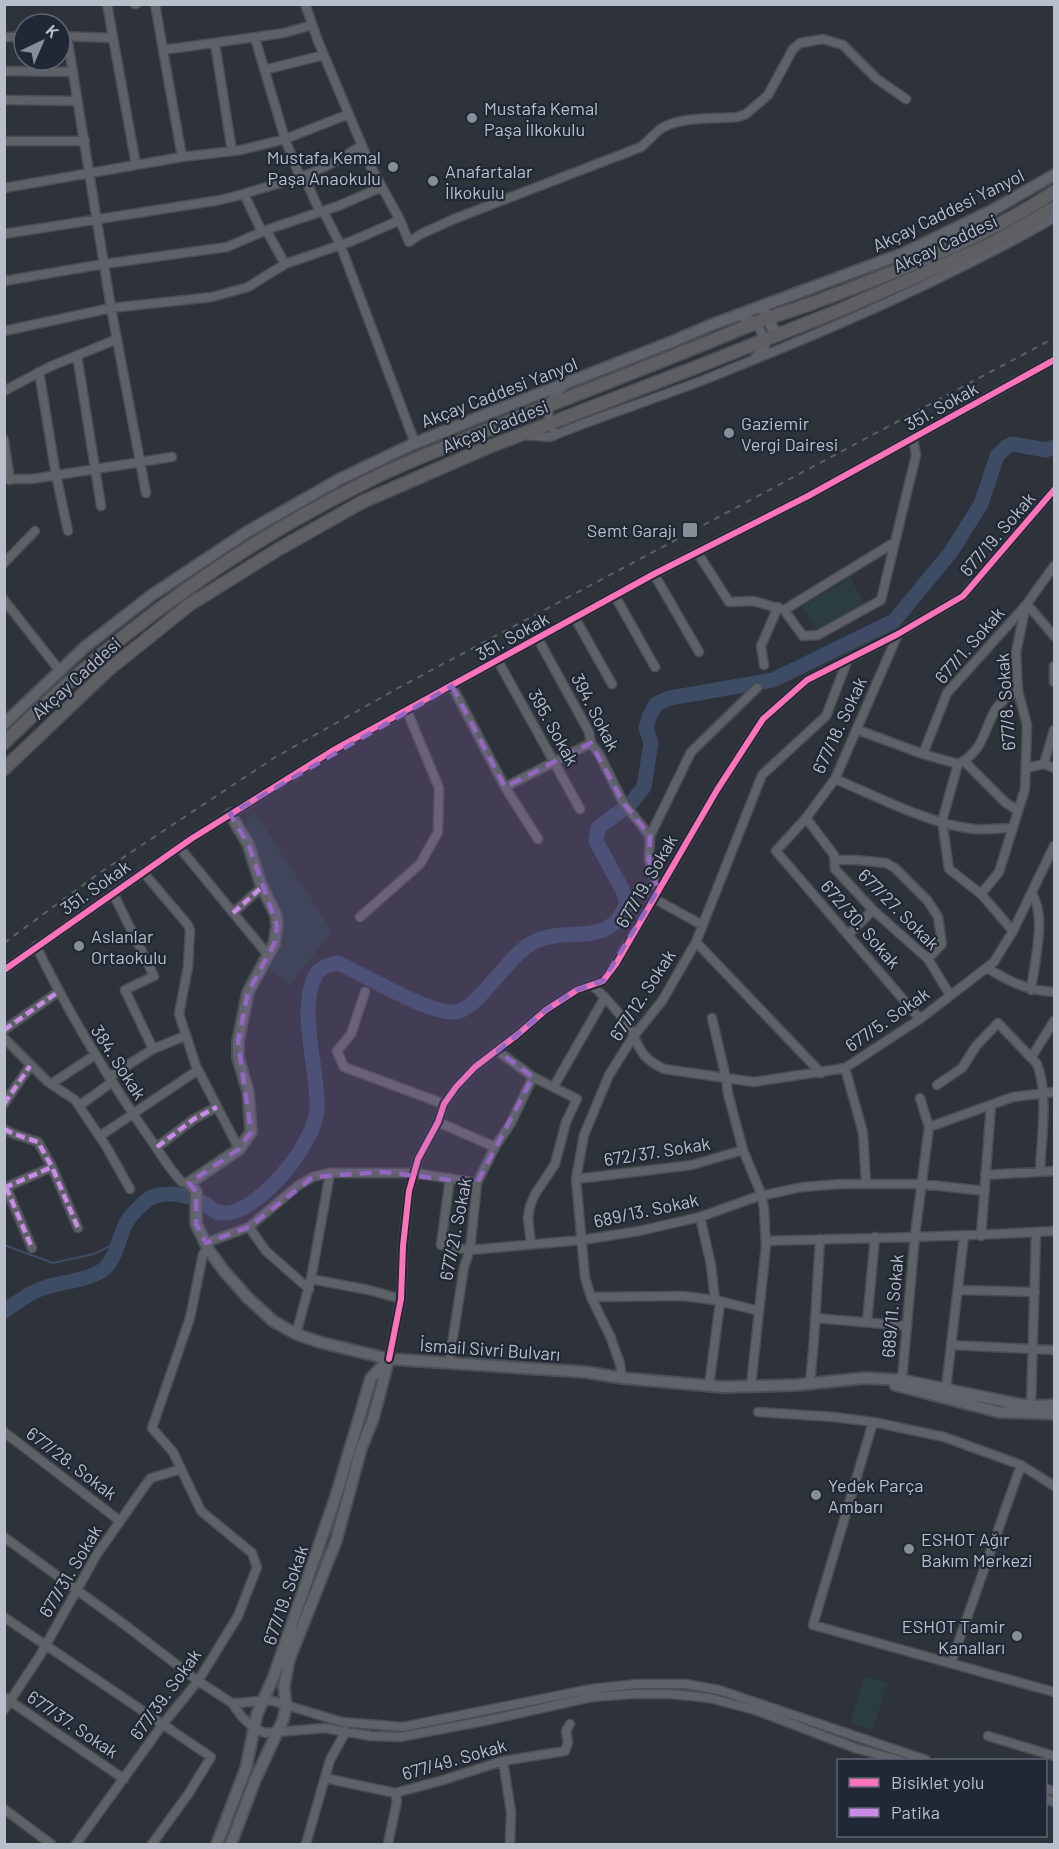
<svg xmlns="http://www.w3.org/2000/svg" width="1059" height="1849" viewBox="0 0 1059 1849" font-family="Barlow,sans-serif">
	<rect width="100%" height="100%" fill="#2e323a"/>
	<path fill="#2b3d41" d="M850 578 865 603 817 631 802 606Z
		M253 810 332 931 290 985 267 967 277 951 280 914 262 879 255 847 246 824Z
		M864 1676 887 1683 873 1730 850 1723Z"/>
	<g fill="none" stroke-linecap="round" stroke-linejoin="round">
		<path stroke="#3d4b64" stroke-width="2" d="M4 1245 53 1263 94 1254 118 1242"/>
		<path stroke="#3d4b64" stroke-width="15" d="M4 1311C17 1303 28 1293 43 1288 60 1282 91 1280 104 1269 118 1257 118 1235 128 1220 132 1214 141 1205 147 1200 162 1190 188 1194 204 1203 211 1207 213 1213 223 1213 250 1214 285 1174 299 1153 307 1139 317 1123 317 1107 318 1068 298 1011 315 976 319 967 329 965 338 963 365 975 428 1014 455 1012 479 1010 508 953 536 941 568 926 610 949 627 903L623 891 596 841 598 828 631 803 644 787 651 743 646 728 649 717 656 704 670 698 773 680 894 621 951 552 981 504 997 456 1006 447 1012 444 1046 450 1054 447"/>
		<defs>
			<path id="minor" d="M107 4 136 165
				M135 4H136
				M155 4 163 50 284 33 312 25
				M305 4 318 41 371 167 400 220 409 242 421 234 454 219 641 147C648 141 655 133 662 128 683 116 714 119 738 117L746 114 768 95 793 49 800 43 823 39 843 45 877 79 906 99
				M60 36 113 38
				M67 36 111 308 146 493
				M4 37H24
				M255 38 285 139 300 177
				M215 44 232 151
				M163 50 182 157
				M264 70 324 55
				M4 71 73 72
				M4 100 78 101
				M4 141H85
				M304 176 320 212
				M4 188 182 157 241 150 285 139 349 114
				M244 194C263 187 284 183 303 176 324 169 344 157 362 145
				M323 211 340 244 415 443
				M266 230 338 206 382 187
				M4 234 220 200 244 194 262 232 266 230 285 264 352 241 400 220
				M4 281 104 264 227 247 262 232
				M737 315 756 322 765 340V347L756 356
				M4 331 111 308 212 297 248 287 285 264
				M77 355 101 506
				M39 372 56 475 68 531
				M4 391 49 367 117 339
				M522 435 550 437C605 414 662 397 716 375 831 329 947 279 1054 218
				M555 435C544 413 546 402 564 386
				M4 440 10 480
				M4 479H32L172 457
				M697 552 729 602 754 601 784 610 895 542
				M4 563 35 531
				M654 574 699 652
				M615 596 655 667
				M4 600 60 671
				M1027 604 1054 636
				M784 610 803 636 818 635 881 600 916 455 913 439
				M575 618 612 684
				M898 634 835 779 806 818 776 851 920 1019
				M538 639 589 732 591 743 599 754 623 802 650 836
				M498 661 580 809
				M764 665 761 646 778 607
				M1054 666V682
				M452 686 505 787 591 743
				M858 730 923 754
				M964 761 1006 803 1017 810
				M958 764 923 754 947 693 1026 605 1054 566
				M958 764 942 821 949 869 981 894 1013 931
				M958 764C996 745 978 709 1018 691
				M1044 764 1054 730
				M1026 768 1044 764 1054 768
				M835 779C876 796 931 825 974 829 986 830 999 828 1011 828
				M505 787 538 839
				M806 818 834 855 835 869 873 910 928 959 950 995
				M179 847 268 955
				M834 860H856L886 863 895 868 927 900 935 912 938 917 942 944 928 959
				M143 872 188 925 190 930 188 967 179 1014 196 1066 239 1149
				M658 890 649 860 650 836 691 752 757 688
				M113 893 154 976 125 990 153 1049
				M981 894 999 872 1025 789 1027 725 1018 691 1016 652 1026 605
				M653 898 702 925
				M233 913 262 887
				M360 917 420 864 438 832 439 788 407 711
				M848 935 873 910
				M696 942 821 1073
				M36 946C68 1012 103 1070 144 1130 157 1147 167 1167 182 1182L189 1183
				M987 968C1010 982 1026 990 1054 992
				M4 970 191 839 332 751 654 574 808 496 1054 360
				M592 985C603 995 614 1007 624 1020 641 1042 634 1055 664 1069L754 1082 845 1068 920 1019 994 962 1013 931 1054 846
				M1031 990C1034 964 1047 916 1032 894
				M365 992 351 1034 337 1051 344 1067 444 1104
				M712 1018 726 1078 728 1094 743 1150 762 1196 764 1209 766 1246 751 1386
				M4 1030 58 992
				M4 1038 48 1082 75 1100 106 1146 130 1189
				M498 1051 533 1077 577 1099 566 1122 555 1164 535 1194 530 1206 528 1218 531 1244
				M1031 1058 1054 1021
				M845 1068 863 1133 866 1184
				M109 1077 153 1049 185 1036
				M51 1084 95 1055
				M937 1085 962 1068 976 1046 998 1023 1037 1064C1049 1094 1041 1140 1040 1172
				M554 1086 605 997
				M4 1104 30 1066
				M79 1106 112 1082
				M438 1122 495 1147
				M929 1127 1013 1097 1054 1092
				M4 1129 14 1134 38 1142 52 1167 78 1228
				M100 1136 198 1070
				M157 1147 194 1119 217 1107
				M985 1175 1054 1171
				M450 1178 441 1245 470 1250 582 1240 639 1231 700 1217 756 1197 802 1187 841 1184H922L985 1191
				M576 1179 692 1165 743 1150
				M6 1187 32 1248
				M4 1188 52 1167
				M700 1217 711 1265 715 1300
				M249 1227 266 1251 309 1289
				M981 1236 991 1105
				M766 1241C863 1238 959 1237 1054 1231
				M206 1243 249 1227 299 1185 313 1177 330 1173H414L477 1183
				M311 1279 369 1290 401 1299
				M958 1290 1035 1292
				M591 1297 683 1296 715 1300 759 1311
				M815 1318 907 1326
				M867 1322 875 1237
				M296 1334 311 1279 330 1173
				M951 1345 1054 1350
				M389 1359 401 1299 403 1246 409 1191 418 1159 438 1122 444 1104 456 1087 475 1067 517 1035 546 1010 577 990 603 981 616 964 717 790 763 719 807 680 898 634 963 596 1054 490
				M449 1363 464 1267 470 1250 477 1183 495 1147 511 1123 533 1077
				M622 1378 620 1364 611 1338 591 1297 585 1278 576 1179 584 1135 609 1075 633 1037 662 1001 696 942 762 775 826 716 848 659
				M902 1380 915 1235 929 1127 920 1098
				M810 1383 814 1340 820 1239
				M709 1386 720 1303
				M946 1388 964 1236
				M1031 1406 1036 1232
				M758 1412 834 1417 873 1422 944 1437 1021 1465 1054 1486
				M873 1422 813 1625 1054 1692
				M4 1432 120 1521
				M4 1537 125 1625 198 1681 232 1703 242 1717 255 1729 266 1733 324 1728 371 1736 400 1737 489 1720 592 1697 633 1694H671L710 1698 758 1711 855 1748 898 1760
				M4 1617 211 1757 189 1793 152 1844
				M951 1663 1021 1465
				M4 1697 124 1779
				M232 1703C246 1704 259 1699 273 1701L342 1722 403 1727 591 1689 637 1684H685L719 1690 926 1760
				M4 1710 39 1657 97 1554 144 1487 151 1478 181 1469
				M988 1736 1054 1756
				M503 1761 511 1812 510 1844
				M325 1778 395 1793 440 1781 503 1761 565 1751 568 1742 566 1731 570 1724
				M1046 1789 1054 1791
				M1046 1799 1054 1802
				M4 1809 51 1844
				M76 1844 163 1724 198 1681 238 1616 257 1567 252 1553 201 1511 173 1452 152 1428 190 1318 203 1254 208 1249
				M306 1844 330 1760 346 1731
				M388 1844 397 1801 395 1793"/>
			<path id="major" d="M764 311 776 335
				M4 724 85 647 152 595 247 532 340 479 411 445 495 411 674 341 711 325 902 254 993 210 1054 175
				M230 814 248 844 260 882 276 916 277 926 274 944 248 992 238 1041V1058L248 1092 251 1132 239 1149 189 1183 196 1192V1224L208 1249 224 1271 247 1297 273 1321 296 1334 319 1342 389 1359 585 1372 622 1378 723 1387 796 1385 865 1378 902 1380 1013 1403 1031 1406 1054 1405
				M895 1385 999 1412 1054 1414
				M217 1844 246 1768 257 1714 274 1676 336 1496 371 1378 389 1359
				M231 1844 255 1780 283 1720 286 1707 284 1687 289 1660 336 1541 361 1449 373 1419 388 1362"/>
			<path id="highway" d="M4 743C110 638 234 547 368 481 405 462 446 447 485 431 579 393 674 357 767 318 797 310 826 298 855 287 923 261 993 232 1054 192
				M4 769 108 670 189 605 277 550 362 502 486 448 694 368 840 310 989 245 1054 208"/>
		</defs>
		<use href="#minor" stroke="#4a4d53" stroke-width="11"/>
		<use href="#major" stroke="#4c4f57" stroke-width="14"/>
		<use href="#highway" stroke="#4b4f55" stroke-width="15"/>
		<use href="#minor" stroke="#5e6168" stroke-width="8"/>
		<use href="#major" stroke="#60636a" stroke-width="10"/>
		<use href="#highway" stroke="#5d5f62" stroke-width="12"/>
		<path stroke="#5c6066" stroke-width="2" stroke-dasharray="6 6" stroke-linecap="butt" d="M4 943 98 874 274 758 400 687 1054 338"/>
		<path stroke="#ca8be6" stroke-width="4.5" stroke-dasharray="9 4.5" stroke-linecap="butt" d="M233 913 262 887
			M4 1030 58 992
			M4 1104 30 1066
			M4 1129 14 1134 38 1142 52 1167 78 1228
			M157 1147 194 1119 217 1107
			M6 1187 32 1248
			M4 1188 52 1167"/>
		<defs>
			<path id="cycleway" d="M4 970 191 839 332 751 654 574 808 496 1054 360
				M389 1359 401 1299 403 1246 409 1191 418 1159 438 1122 444 1104 456 1087 475 1067 517 1035 546 1010 577 990 603 981 616 964 717 790 763 719 807 680 898 634 963 596 1054 490"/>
		</defs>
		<use href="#cycleway" stroke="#212835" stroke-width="10"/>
		<use href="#cycleway" stroke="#fb73b8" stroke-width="6"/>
	</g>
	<path fill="#9467c3" fill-opacity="0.2" stroke="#9467c3" stroke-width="4.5" stroke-dasharray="12 8" stroke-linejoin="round" d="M452 686 505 787 591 743 623 802 650 836 649 860 658 890 603 981 577 990 546 1010 498 1051 533 1077 477 1183 382 1172 313 1177 249 1227 206 1243 196 1224V1192L189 1183 239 1149 251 1132 238 1041 248 992 274 944 277 926 248 844 230 814Z"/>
	<g fill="#888e98" stroke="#212835" stroke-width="2">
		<circle cx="472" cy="118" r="6"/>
		<circle cx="393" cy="167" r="6"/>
		<circle cx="433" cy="181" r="6"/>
		<circle cx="729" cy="433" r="6"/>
		<rect x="682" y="522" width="16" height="16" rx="3"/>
		<circle cx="79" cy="946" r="6"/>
		<circle cx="816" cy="1495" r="6"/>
		<circle cx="909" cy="1549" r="6"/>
		<circle cx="1017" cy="1636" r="6"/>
	</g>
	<g text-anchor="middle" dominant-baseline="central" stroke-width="4.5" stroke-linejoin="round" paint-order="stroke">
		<g font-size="18" fill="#b9bfca" stroke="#212835" text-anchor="start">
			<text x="484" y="108">Mustafa Kemal<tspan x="484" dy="21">Paşa İlkokulu</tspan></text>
			<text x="381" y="157" text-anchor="end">Mustafa Kemal<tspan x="381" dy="21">Paşa Anaokulu</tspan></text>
			<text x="445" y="171">Anafartalar<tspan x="445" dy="21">İlkokulu</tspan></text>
			<text x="741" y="423">Gaziemir<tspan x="741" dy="21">Vergi Dairesi</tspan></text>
			<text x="676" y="530" text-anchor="end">Semt Garajı</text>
			<text x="91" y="936">Aslanlar<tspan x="91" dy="21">Ortaokulu</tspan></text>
			<text x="828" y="1485">Yedek Parça<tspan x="828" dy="21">Ambarı</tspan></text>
			<text x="921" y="1539">ESHOT Ağır<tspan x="921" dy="21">Bakım Merkezi</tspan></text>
			<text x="1005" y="1626" text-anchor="end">ESHOT Tamir<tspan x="1005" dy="21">Kanalları</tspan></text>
		</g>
		<g font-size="18" fill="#b9bfca" stroke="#212835">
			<text transform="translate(948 210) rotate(-26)">Akçay Caddesi Yanyol</text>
			<text transform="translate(945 243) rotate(-25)">Akçay Caddesi</text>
			<text transform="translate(499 392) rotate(-21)">Akçay Caddesi Yanyol</text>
			<text transform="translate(941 406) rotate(-29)">351. Sokak</text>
			<text transform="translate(495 426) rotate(-22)">Akçay Caddesi</text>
			<text transform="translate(997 534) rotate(-49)">677/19. Sokak</text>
			<text transform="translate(512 636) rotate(-29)">351. Sokak</text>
			<text transform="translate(969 645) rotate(-49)">677/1. Sokak</text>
			<text transform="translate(76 678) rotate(-42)">Akçay Caddesi</text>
			<text transform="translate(1005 702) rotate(-94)">677/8. Sokak</text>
			<text transform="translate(596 712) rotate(63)">394. Sokak</text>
			<text transform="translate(839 725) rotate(-65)">677/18. Sokak</text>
			<text transform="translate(554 727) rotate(61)">395. Sokak</text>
			<text transform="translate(646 881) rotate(-60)">677/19. Sokak</text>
			<text transform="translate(95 887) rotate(-35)">351. Sokak</text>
			<text transform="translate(899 909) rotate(45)">677/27. Sokak</text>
			<text transform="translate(861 924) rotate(49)">672/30. Sokak</text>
			<text transform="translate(642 995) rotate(-57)">677/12. Sokak</text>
			<text transform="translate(887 1019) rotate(-35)">677/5. Sokak</text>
			<text transform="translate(119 1062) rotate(57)">384. Sokak</text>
			<text transform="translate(657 1151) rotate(-9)">672/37. Sokak</text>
			<text transform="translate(646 1210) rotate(-12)">689/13. Sokak</text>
			<text transform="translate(455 1229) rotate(-79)">677/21. Sokak</text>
			<text transform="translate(892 1306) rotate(-85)">689/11. Sokak</text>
			<text transform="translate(490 1349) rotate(4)">İsmail Sivri Bulvarı</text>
			<text transform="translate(72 1463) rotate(37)">677/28. Sokak</text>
			<text transform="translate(70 1571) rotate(-59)">677/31. Sokak</text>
			<text transform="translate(285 1595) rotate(-71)">677/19. Sokak</text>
			<text transform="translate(165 1694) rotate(-54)">677/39. Sokak</text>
			<text transform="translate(73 1724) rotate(34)">677/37. Sokak</text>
			<text transform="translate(454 1759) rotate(-16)">677/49. Sokak</text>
		</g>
	</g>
	<rect width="1059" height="1849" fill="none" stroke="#b9bfca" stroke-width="12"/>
	<rect x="837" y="1759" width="210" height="78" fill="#212835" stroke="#5e6471" stroke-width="1.5"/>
	<rect x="849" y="1778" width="30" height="9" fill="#fb73b8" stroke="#5e6471" stroke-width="1.5"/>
	<text x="891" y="1789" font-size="18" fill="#b9bfca">Bisiklet yolu</text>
	<rect x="849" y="1808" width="30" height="9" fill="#ca8be6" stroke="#5e6471" stroke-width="1.5"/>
	<text x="891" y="1819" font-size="18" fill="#b9bfca">Patika</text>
	<g transform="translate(42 42) rotate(44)"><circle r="28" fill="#212835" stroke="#5e6471" stroke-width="1.5"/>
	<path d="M0-4.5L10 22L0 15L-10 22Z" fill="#888e98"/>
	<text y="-9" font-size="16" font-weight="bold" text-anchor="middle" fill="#b9bfca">K</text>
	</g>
</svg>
